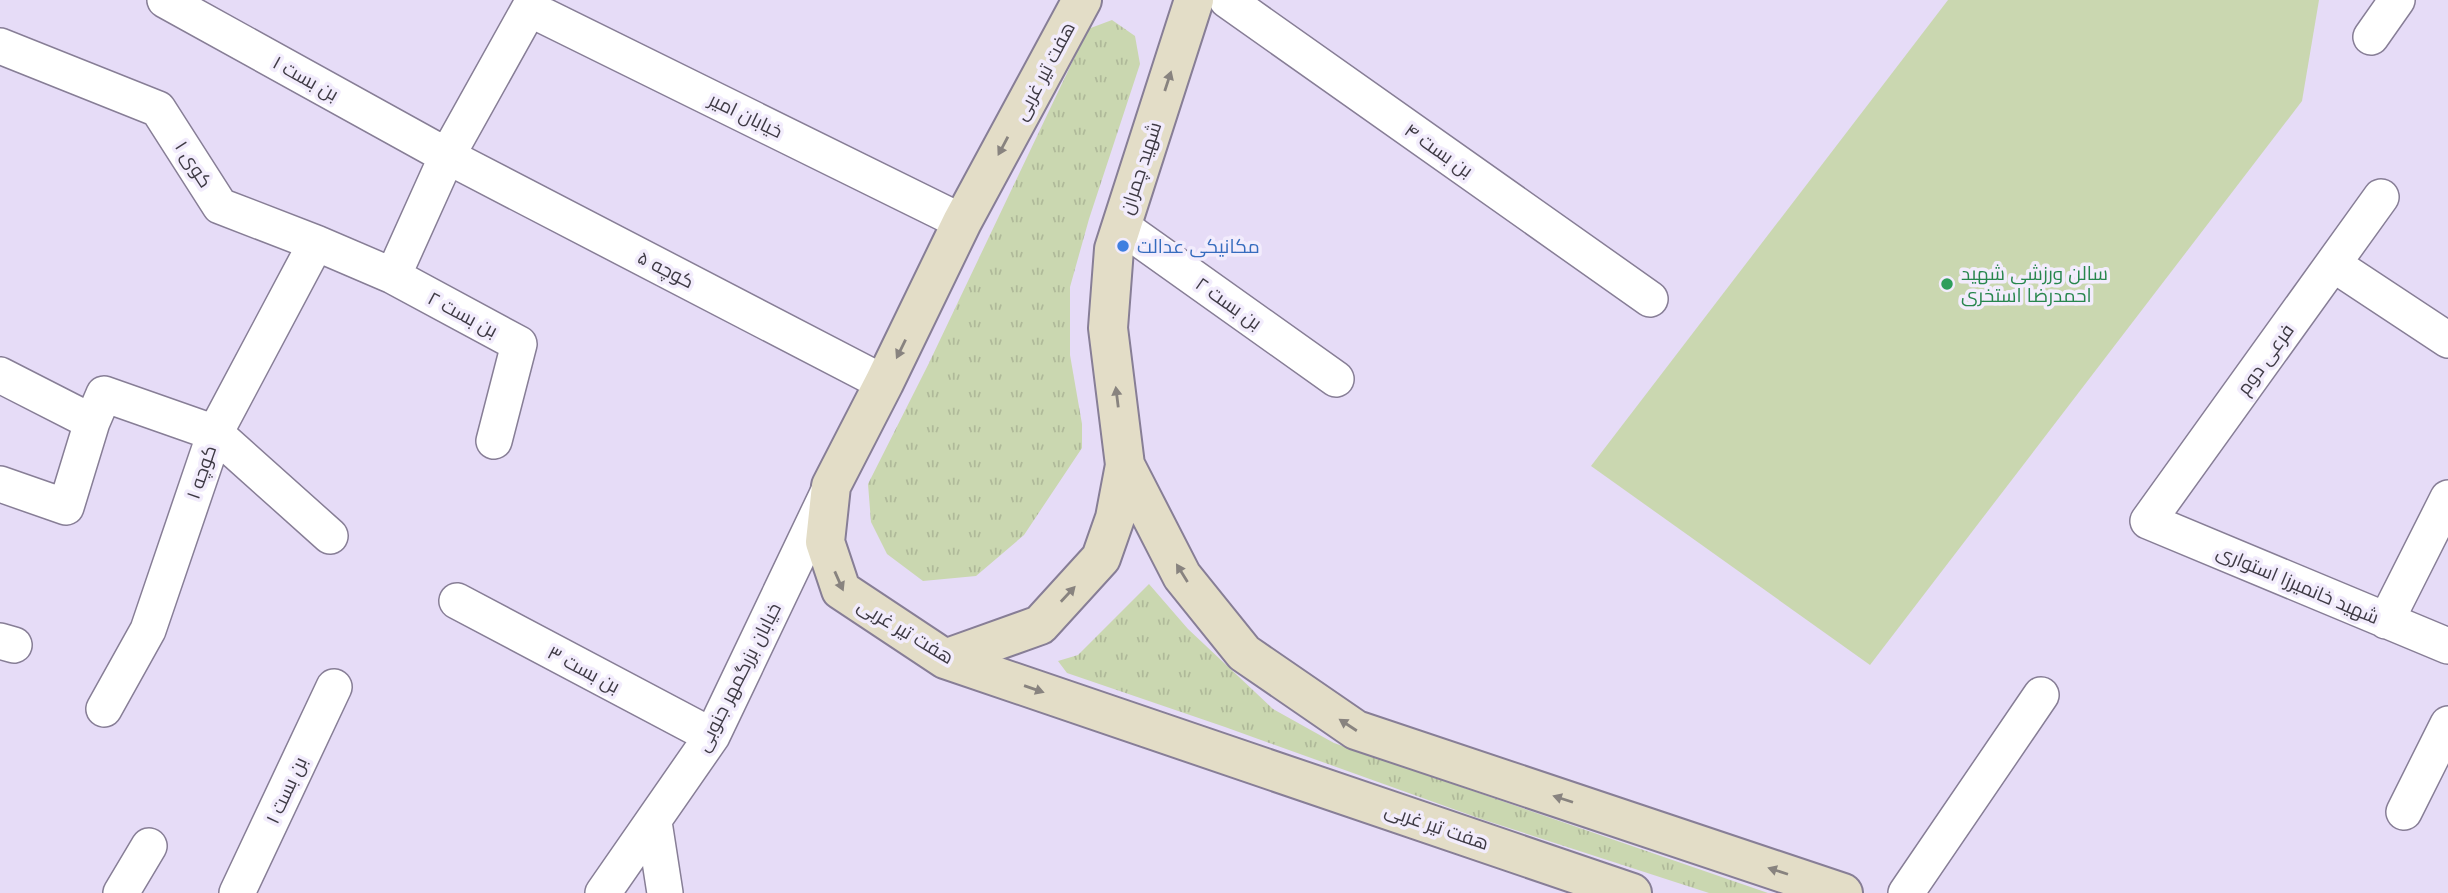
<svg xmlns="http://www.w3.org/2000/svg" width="2448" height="893" viewBox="0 0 2448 893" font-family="Quicksand,Cairo,sans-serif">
	<defs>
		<pattern id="grass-tufts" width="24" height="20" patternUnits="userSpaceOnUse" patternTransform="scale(1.75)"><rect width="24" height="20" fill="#cad7b0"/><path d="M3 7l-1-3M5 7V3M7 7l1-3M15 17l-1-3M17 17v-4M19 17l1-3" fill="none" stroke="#afb999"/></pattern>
	</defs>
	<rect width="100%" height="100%" fill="#e6dcf7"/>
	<path fill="url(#grass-tufts)" d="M1112 20 1135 36 1140 64 1089 219 1070 287V355L1082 424V448L1024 535 976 576 923 581 887 554 871 522 868 484 929 363 1088 29Z
		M1149 584 1188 629 1273 709 1334 743 1768 893H1709L1481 819 1225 727 1067 673 1058 661 1078 655Z"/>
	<path fill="#cad7b0" d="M1948 0H2319L2302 101 1870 665 1591 466Z"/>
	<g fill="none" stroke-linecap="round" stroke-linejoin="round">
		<defs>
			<path id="minor" d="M165 0 447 156 884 383
				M1227 0 1650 299
				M530 9 962 222
				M2371 37 2397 0
				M0 46 158 109 220 206 316 243 393 276 519 344 494 441
				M2381 197 2148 521 2448 646
				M1121 226 1336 379
				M2333 264 2448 340
				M393 276 447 156 534 0
				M0 375 92 422 104 394 215 433 330 536
				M0 484 66 507 92 422
				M457 601 712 736
				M2386 621 2448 498
				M0 641 14 645
				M104 709 148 630 215 433 316 243
				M2404 812 2448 724
				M654 822 665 893
				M121 893 149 846
				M237 893 334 687
				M603 893 712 736 827 495
				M1906 893 2041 695"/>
			<path id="secondary" d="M1082 0 962 222 884 383 831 486 825 542 841 590 945 659 1632 893
				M1125 465 1182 576 1244 653 1356 730 1843 893
				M945 659 1040 625 1101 558 1115 518 1125 465 1108 328 1114 249 1194 0"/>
		</defs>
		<use href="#minor" stroke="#877e96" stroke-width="38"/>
		<use href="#secondary" stroke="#877e96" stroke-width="42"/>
		<use href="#minor" stroke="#fff" stroke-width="35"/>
		<use href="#secondary" stroke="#e3ddc7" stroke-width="38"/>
	</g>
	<defs><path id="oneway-solid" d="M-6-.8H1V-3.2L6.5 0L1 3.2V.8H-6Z" transform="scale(1.75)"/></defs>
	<g fill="#88837f">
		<use href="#oneway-solid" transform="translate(1168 81) rotate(-72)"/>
		<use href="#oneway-solid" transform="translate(1003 146) rotate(118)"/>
		<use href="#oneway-solid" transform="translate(901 349) rotate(116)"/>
		<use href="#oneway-solid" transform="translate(1117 397) rotate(-97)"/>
		<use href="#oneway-solid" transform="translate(1182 573) rotate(-122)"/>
		<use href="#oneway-solid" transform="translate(839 581) rotate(66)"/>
		<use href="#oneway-solid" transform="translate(1068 594) rotate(-47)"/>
		<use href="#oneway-solid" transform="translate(1034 689) rotate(19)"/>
		<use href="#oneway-solid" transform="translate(1348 725) rotate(-147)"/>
		<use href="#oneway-solid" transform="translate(1563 799) rotate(-162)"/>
		<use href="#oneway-solid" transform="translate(1778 871) rotate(-162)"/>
	</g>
	<circle fill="#3f7fe0" stroke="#f2ecfc" stroke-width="2.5" cx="1123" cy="246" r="7"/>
	<circle fill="#2e9e5b" stroke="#f2ecfc" stroke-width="2.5" cx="1947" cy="284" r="7"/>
	<g text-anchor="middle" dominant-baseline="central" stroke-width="7" stroke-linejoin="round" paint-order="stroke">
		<g font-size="19" fill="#3e3a44" stroke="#f2ecfc">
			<text transform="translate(1044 71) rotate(-62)">هفت تیر غربی</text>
			<text transform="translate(306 78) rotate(29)">بن بست ۱</text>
			<text transform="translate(746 115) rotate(26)">خیابان امیر</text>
			<text transform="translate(1439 150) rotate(35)">بن بست ۴</text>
			<text transform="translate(194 164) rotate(57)">کوی ۱</text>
			<text transform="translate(1140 168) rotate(-72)">شهید چمران</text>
			<text transform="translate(666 269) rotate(27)">کوچه ۵</text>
			<text transform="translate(1229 303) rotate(35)">بن بست ۲</text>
			<text transform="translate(463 314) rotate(28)">بن بست ۲</text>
			<text transform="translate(2265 359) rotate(-54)">فرعی دوم</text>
			<text transform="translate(201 472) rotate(-71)">کوچه ۱</text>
			<text transform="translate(2298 584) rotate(23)">شهید خانمیرزا استواری</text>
			<text transform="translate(906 631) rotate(31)">هفت تیر غربی</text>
			<text transform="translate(584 669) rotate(28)">بن بست ۳</text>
			<text transform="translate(738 677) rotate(-63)">خیابان بزرگمهر جنوبی</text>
			<text transform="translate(286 790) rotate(-65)">بن بست ۱</text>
			<text transform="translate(1437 826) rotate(19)">هفت تیر غربی</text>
		</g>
		<g font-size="19" fill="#366cbe" stroke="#f2ecfc" text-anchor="start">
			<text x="1137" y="246">مکانیکی عدالت</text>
		</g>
		<g font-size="19" fill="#27864d" stroke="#f2ecfc" text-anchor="start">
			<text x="1961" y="273">سالن ورزشی شهید<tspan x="1961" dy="22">احمدرضا استخری</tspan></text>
		</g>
	</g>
</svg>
